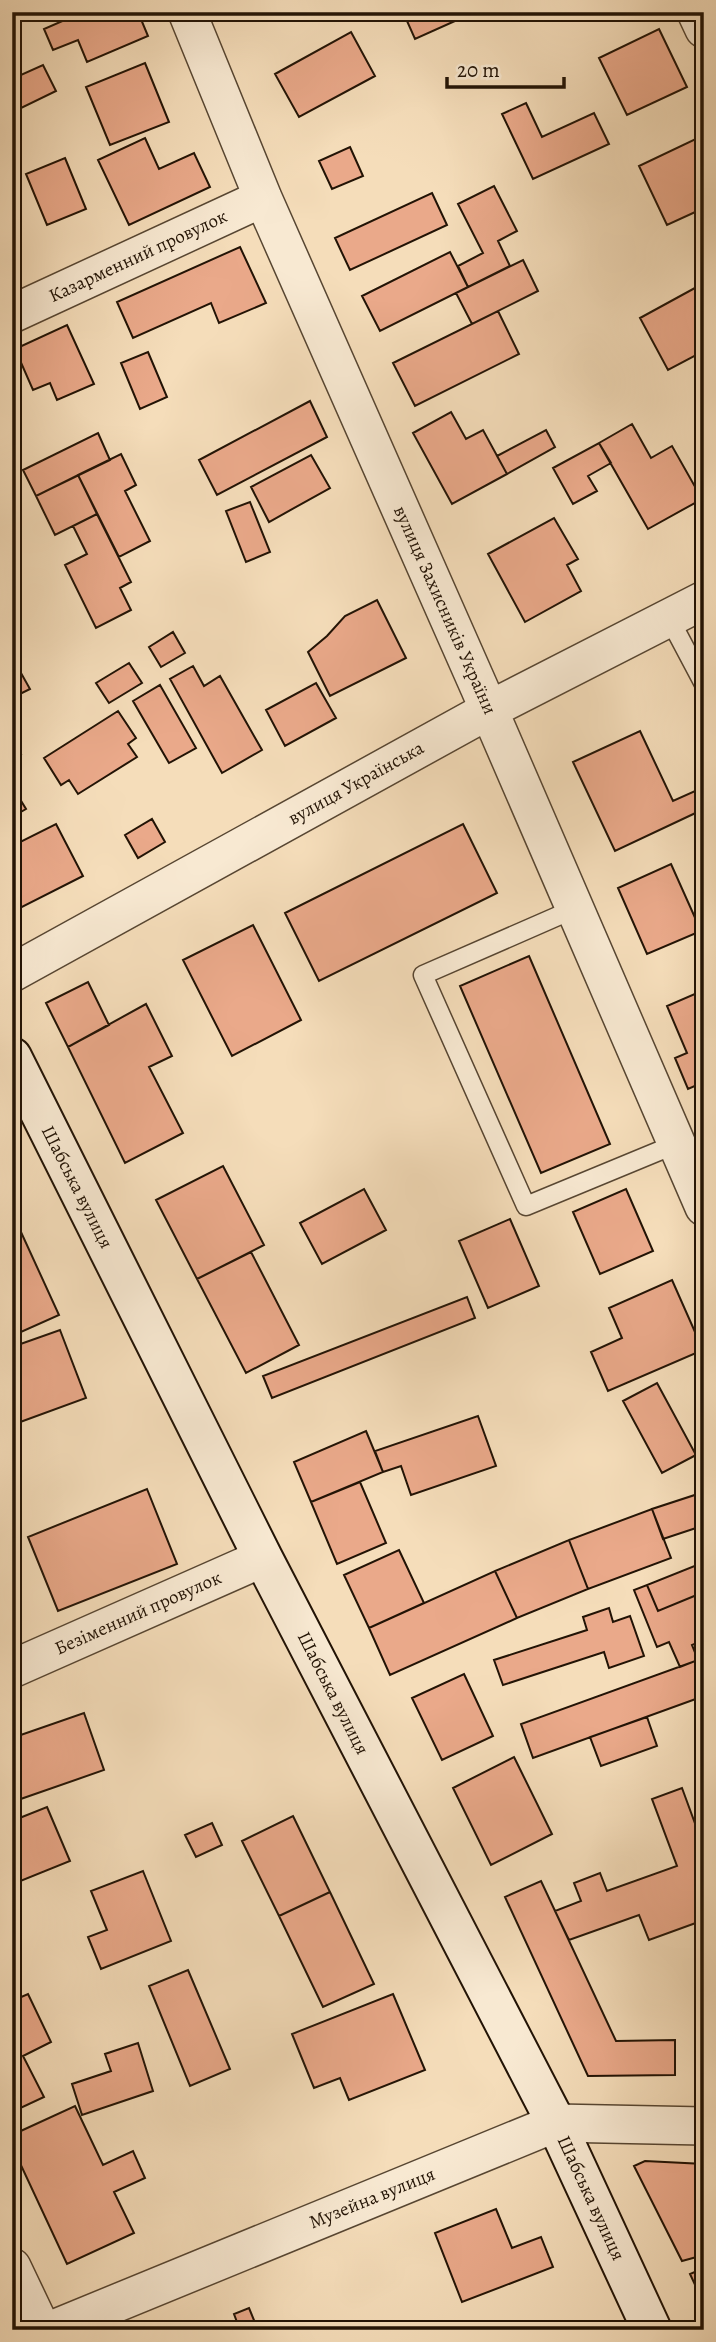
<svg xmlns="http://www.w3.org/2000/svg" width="716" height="2342" viewBox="0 0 716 2342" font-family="Alegreya,serif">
	<rect width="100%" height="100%" fill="#f5ddba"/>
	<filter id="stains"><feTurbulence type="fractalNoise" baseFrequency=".00286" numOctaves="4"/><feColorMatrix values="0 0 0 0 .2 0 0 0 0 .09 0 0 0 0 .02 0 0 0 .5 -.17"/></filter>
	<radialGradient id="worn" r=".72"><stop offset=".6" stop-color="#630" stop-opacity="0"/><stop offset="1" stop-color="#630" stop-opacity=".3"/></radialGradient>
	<path fill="#eaa98a" stroke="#221305" stroke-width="2" d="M83 12H138L148 36 87 62 78 40 53 50 44 29Z
		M403 12H475L415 39Z
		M659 29 687 87 627 115 599 58Z
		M351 32 375 76 299 117 275 74Z
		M12 57 21 75 43 65 56 91 15 111 12 106Z
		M145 63 169 122 110 145 86 87Z
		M526 103 542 137 594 113 609 144 533 179 502 114Z
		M704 135V208L667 225 639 166Z
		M145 138 159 169 194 153 210 187 129 225 98 160Z
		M350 147 363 176 332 189 319 161Z
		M65 158 86 209 47 225 26 174Z
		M494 186 517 231 498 241 510 266 468 287 458 266 483 253 458 204Z
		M432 193 447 225 350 270 335 238Z
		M240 247 266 303 219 323 211 303 133 338 117 302Z
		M450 252 468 287 380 331 362 296Z
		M523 260 538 291 472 324 456 293Z
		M704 283V351L668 370 640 318Z
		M498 311 519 354 415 406 393 363Z
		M67 325 94 384 57 400 50 383 33 390 15 349Z
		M148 352 167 397 140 409 121 363Z
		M310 401 327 437 217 495 199 460Z
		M451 412 466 439 483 430 507 474 452 504 413 433Z
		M632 424 651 458 672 446 702 499 648 529 599 443Z
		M546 430 555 447 507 474 497 456Z
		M98 433 110 460 36 496 23 470Z
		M599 443 611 463 588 476 597 491 573 504 553 468Z
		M121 454 136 485 125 491 150 541 119 557 78 475Z
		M311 455 330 488 269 522 251 487Z
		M78 475 97 514 55 535 36 496Z
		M250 502 270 552 246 562 226 511Z
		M97 514 131 582 120 588 131 610 96 628 65 565 87 554 73 526Z
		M554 518 578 559 567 565 581 591 525 622 488 554Z
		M377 600 406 658 330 696 308 652 327 636 345 616Z
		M173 632 185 653 161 667 149 647Z
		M12 657 30 689 12 698Z
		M129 663 142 683 109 703 96 683Z
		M193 666 204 686 220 676 262 750 222 773 170 679Z
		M316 683 336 718 285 746 266 710Z
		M160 685 196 748 169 763 133 701Z
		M118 711 136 738 128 744 137 757 78 794 69 780 61 785 44 758Z
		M640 731 673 801 704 787V809L615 851 573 762Z
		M12 738 21 754 12 759Z
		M12 786 26 809 12 817Z
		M152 819 165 842 138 858 125 835Z
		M56 824 83 876 20 908 12 892V846Z
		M463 824 497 893 319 981 285 913Z
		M671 864 701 931 647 954 618 888Z
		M253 925 301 1020 232 1056 183 960Z
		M529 956 610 1144 541 1173 460 986Z
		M88 982 109 1025 68 1047 46 1003Z
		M704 990V1082L688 1089 675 1058 687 1053 667 1006Z
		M146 1004 172 1056 149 1067 183 1133 125 1163 68 1047Z
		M223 1166 264 1245 197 1279 156 1200Z
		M364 1189 386 1230 322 1264 300 1223Z
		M626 1189 653 1251 600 1274 573 1212Z
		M15 1219 59 1315 12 1336V1220Z
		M510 1219 539 1286 488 1308 459 1241Z
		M251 1252 299 1345 246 1373 197 1279Z
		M672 1280 703 1350 608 1391 591 1352 622 1338 609 1308Z
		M467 1297 475 1318 272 1398 263 1376Z
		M60 1330 86 1398 12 1425V1347Z
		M657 1383 696 1455 662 1473 623 1401Z
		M478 1416 496 1466 411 1495 401 1466 383 1472 375 1451Z
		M366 1431 383 1472 311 1502 294 1462Z
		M360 1482 386 1543 337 1564 311 1502Z
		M147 1489 177 1564 58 1611 28 1537Z
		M704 1492V1545L696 1528 663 1539 652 1509Z
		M652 1509 671 1558 588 1589 569 1540Z
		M569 1540 588 1589 517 1618 495 1571Z
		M399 1550 424 1603 369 1628 344 1575Z
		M697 1565 704 1581V1592L658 1611 647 1585Z
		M495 1571 517 1618 390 1675 369 1628Z
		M647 1585 658 1611 704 1592V1640L692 1645 698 1660 680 1667 669 1642 657 1647 634 1590Z
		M609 1608 613 1622 630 1616 644 1656 609 1668 604 1652 503 1685 494 1660 587 1630 583 1617Z
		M698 1660 704 1675V1696L533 1758 521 1724Z
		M464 1674 493 1736 442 1760 412 1698Z
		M84 1713 104 1770 12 1802V1738Z
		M647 1717 657 1746 601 1766 590 1737Z
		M514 1757 552 1834 491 1865 453 1788Z
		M682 1788 704 1848V1920L649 1940 639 1915 569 1940 555 1911 581 1901 574 1883 600 1873 607 1891 677 1866 652 1799Z
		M47 1807 70 1861 18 1882 12 1867V1821Z
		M293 1816 330 1892 279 1916 242 1841Z
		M212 1823 222 1845 196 1857 185 1835Z
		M143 1871 171 1941 101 1969 88 1937 107 1930 91 1891Z
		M541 1881 616 2041 675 2040V2075L588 2076 505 1897Z
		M330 1892 374 1984 323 2007 279 1916Z
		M188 1970 230 2069 190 2086 149 1986Z
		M28 1994 51 2042 23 2056 44 2097 12 2112V2001Z
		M393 1994 425 2070 349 2100 340 2078 314 2088 292 2034Z
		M138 2043 153 2091 82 2115 72 2084 111 2071 105 2054Z
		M75 2106 103 2165 133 2151 145 2178 114 2192 134 2233 67 2264 12 2146V2135Z
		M645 2161 704 2164V2255L682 2261 634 2166Z
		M496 2209 512 2248 541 2237 553 2267 462 2302 435 2233Z
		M704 2268V2304L690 2274Z
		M249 2308 258 2330H240L234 2314Z"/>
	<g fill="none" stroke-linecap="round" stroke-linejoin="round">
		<defs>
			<path id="service" d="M669 618 704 684
				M574 909 423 975 526 1206 676 1144"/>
			<path id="minor" d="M187 12 263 198 479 687 704 1207
				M696 12 704 29
				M12 314 263 198
				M12 973 489 710 704 600
				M12 1669 263 1558
				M12 2267 42 2330
				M51 2330 556 2123 704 2126"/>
			<path id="secondary" d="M12 1057 263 1558 556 2123 652 2330"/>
		</defs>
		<use href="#service" stroke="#574632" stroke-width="21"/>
		<use href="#minor" stroke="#574632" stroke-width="40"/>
		<use href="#secondary" stroke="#221305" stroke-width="42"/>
		<use href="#service" stroke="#f8e9d2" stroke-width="18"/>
		<use href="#minor" stroke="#f8e9d2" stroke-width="37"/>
		<use href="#secondary" stroke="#f8e9d2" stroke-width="38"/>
	</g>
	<g text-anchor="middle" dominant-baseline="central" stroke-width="5" stroke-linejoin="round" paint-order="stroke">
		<g font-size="19" fill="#221305" stroke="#f8e9d2">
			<text transform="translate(138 256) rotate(-25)">Казарменний провулок</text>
			<text transform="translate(445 610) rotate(66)">вулиця Захисників України</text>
			<text transform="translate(356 783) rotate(-29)">вулиця Українська</text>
			<text transform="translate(77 1187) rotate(63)">Шабська вулиця</text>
			<text transform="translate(138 1613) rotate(-24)">Безіменний провулок</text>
			<text transform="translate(333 1693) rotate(63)">Шабська вулиця</text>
			<text transform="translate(372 2198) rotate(-22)">Музейна вулиця</text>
			<text transform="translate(591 2198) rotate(65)">Шабська вулиця</text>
		</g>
	</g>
	<rect width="716" height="2342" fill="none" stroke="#f5ddba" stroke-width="42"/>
	<rect x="14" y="14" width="688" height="2314" fill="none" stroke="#221305" stroke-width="3.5"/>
	<rect x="21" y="21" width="674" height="2300" fill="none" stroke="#221305" stroke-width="2"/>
	<path d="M447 77v10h117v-10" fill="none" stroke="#221305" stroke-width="3.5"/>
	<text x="457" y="77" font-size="21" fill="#221305" stroke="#f8e9d2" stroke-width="5" paint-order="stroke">20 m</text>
	<rect width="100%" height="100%" filter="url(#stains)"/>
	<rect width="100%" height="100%" fill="url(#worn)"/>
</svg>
